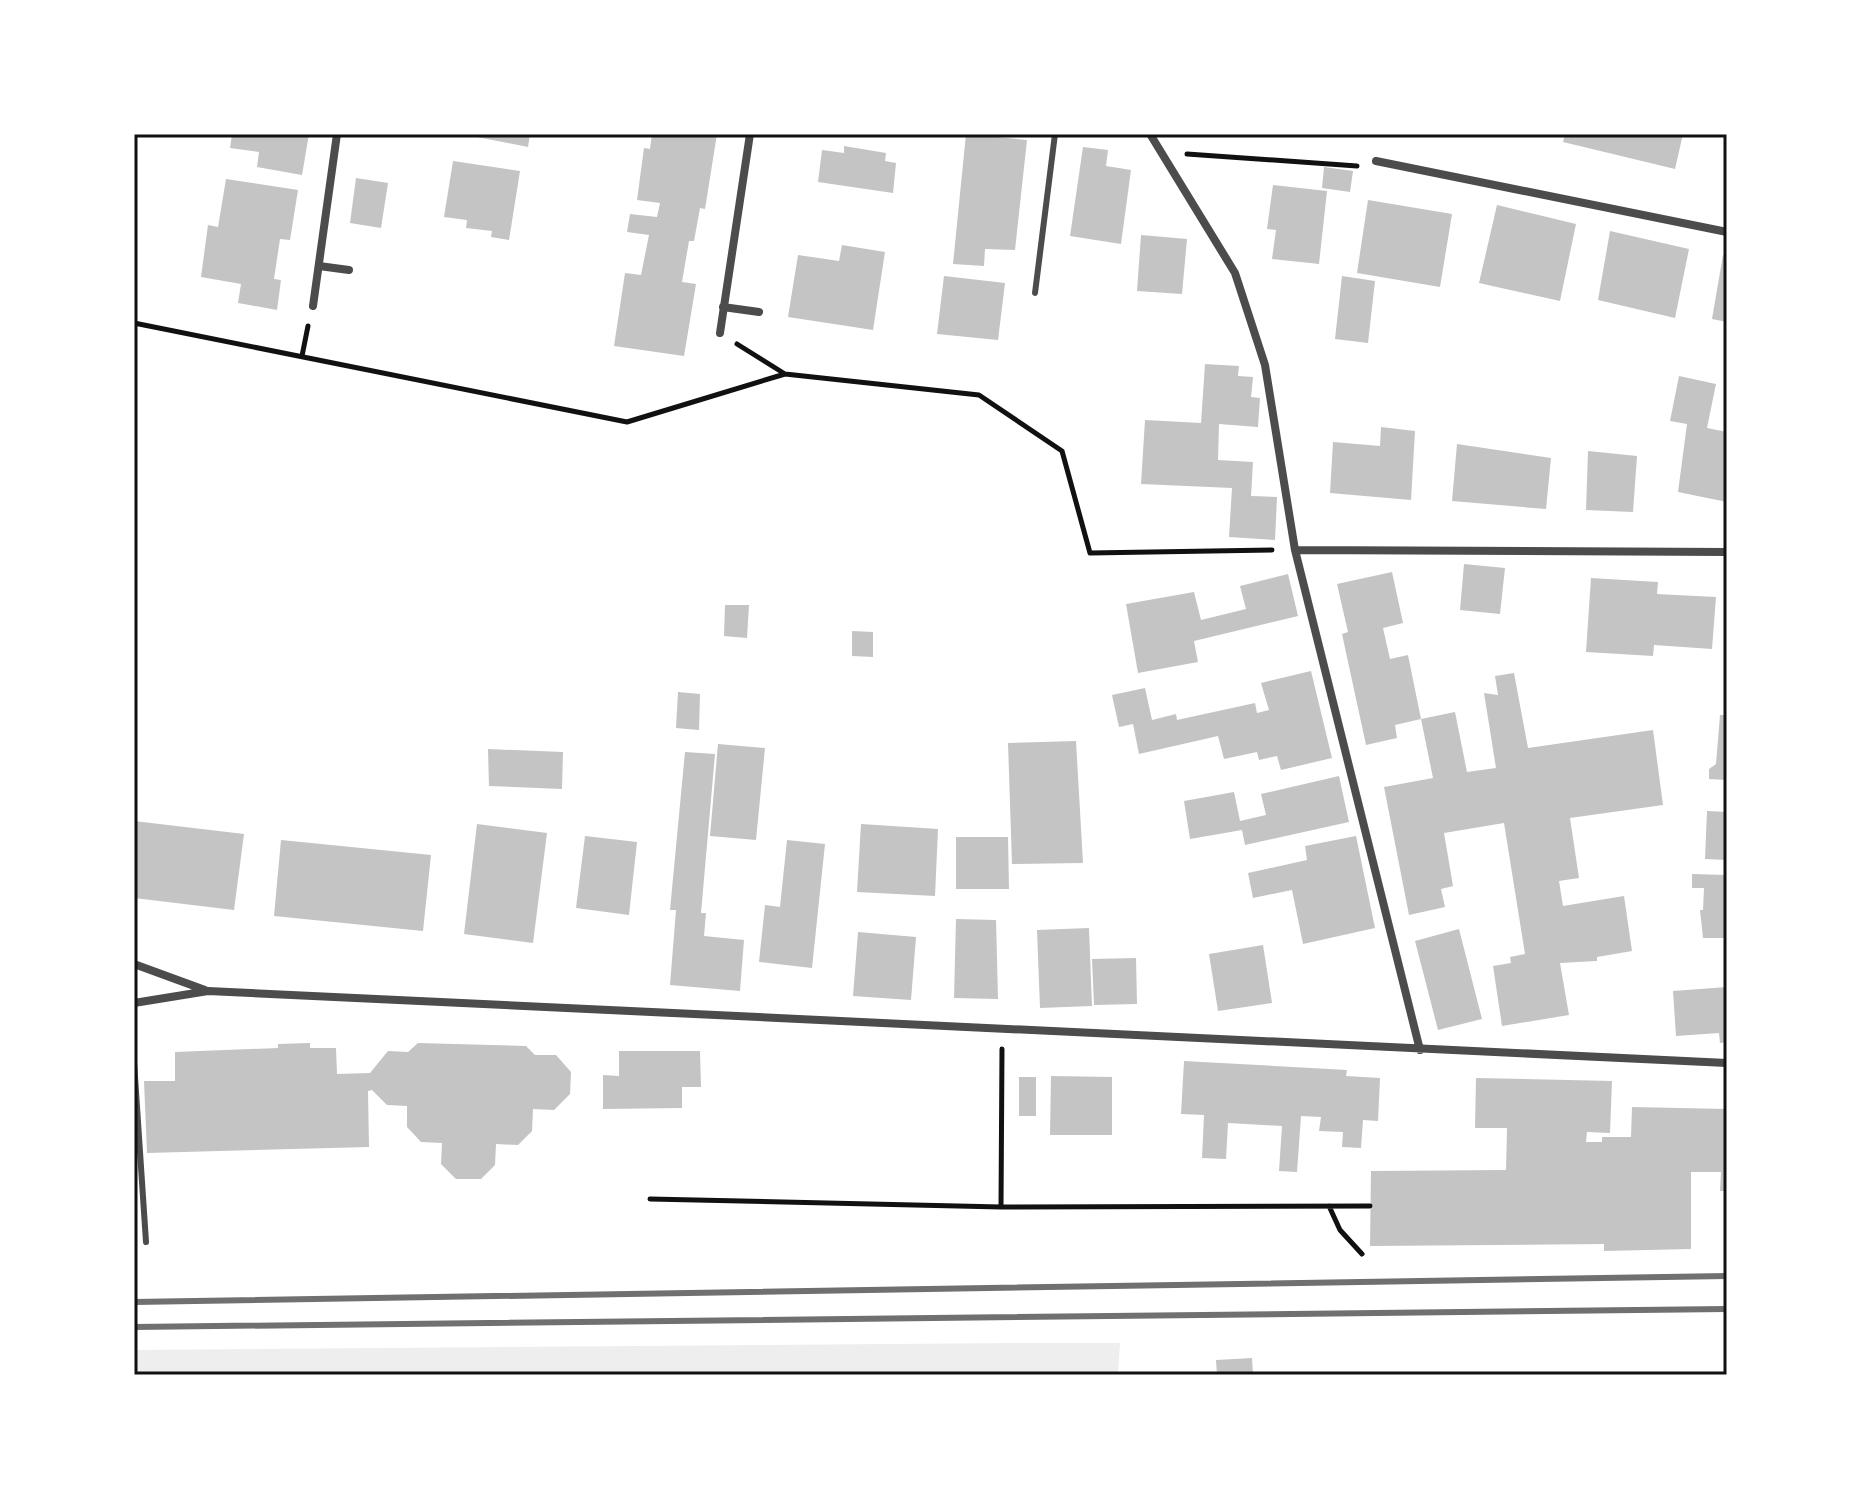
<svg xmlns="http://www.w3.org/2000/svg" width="1861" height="1509" viewBox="0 0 1861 1509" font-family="Jost,sans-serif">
	<rect width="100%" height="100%" fill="#fff"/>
	<path fill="#eee" d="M1019 1343H1120L1118 1375H134V1350Z"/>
	<path fill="#c4c4c4" d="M232 134H309L302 175 257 167 259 152 230 148Z
		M462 134H530L528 147Z
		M652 134H717L705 209 700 208 694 241H689L682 282 696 284 684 356 614 346 625 273 641 275 649 235 627 232 630 214 657 217 660 203 637 200 644 148 650 149Z
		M966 134 1027 140 1015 250 985 249 984 266 953 264Z
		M1565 134H1683L1675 169 1563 142Z
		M844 146 886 153 885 161 896 163 893 193 818 182 822 150 844 153Z
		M1083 147 1108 150 1106 166 1131 170 1121 244 1070 236Z
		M453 161 520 171 509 240 491 237 492 231 466 228 467 220 444 217Z
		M1324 167 1353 171 1350 192 1322 188Z
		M356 178 388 183 381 228 350 223Z
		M226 179 298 190 290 240 280 239 274 279 281 280 277 310 238 303 241 284 201 277 208 225 218 227Z
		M1273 185 1327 191 1319 264 1272 259 1276 230 1267 229Z
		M1368 200 1452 214 1440 287 1357 273Z
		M1497 205 1576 224 1560 301 1479 283Z
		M1610 231 1689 249 1675 318 1598 300Z
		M1141 235 1187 239 1182 294 1137 291Z
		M842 245 885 252 873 330 788 317 798 255 839 261Z
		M1723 255 1727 256V322L1712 319Z
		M944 276 1005 283 998 340 937 334Z
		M1342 276 1375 281 1368 343 1335 339Z
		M1205 364 1239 366 1238 376 1253 377 1251 397 1260 398 1258 427 1219 424 1218 460 1253 462 1251 496 1277 497 1275 540 1229 537 1232 488 1141 484 1145 420 1201 423Z
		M1679 376 1716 384 1707 428 1727 432V502L1678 492 1687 424 1670 421Z
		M1381 427 1415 431 1411 500 1330 493 1333 442 1380 446Z
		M1457 444 1551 458 1546 509 1452 501Z
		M1588 451 1637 456 1633 512 1586 510Z
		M1464 564 1505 568 1500 614 1460 610Z
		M1392 572 1403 623 1383 628 1390 659 1408 655 1421 719 1395 725 1397 738 1366 745 1342 634 1348 632 1337 584Z
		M1288 574 1298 616 1194 641 1198 662 1138 673 1126 604 1194 592 1201 620 1246 609 1240 586Z
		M1591 578 1658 582 1657 594 1716 597 1712 649 1654 645 1653 656 1586 652Z
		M725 605H749L747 638 724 636Z
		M852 631 873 632V657L852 656Z
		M1311 671 1332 758 1281 770 1277 756 1259 760 1257 752 1224 759 1218 736 1139 754 1133 724 1119 727 1112 695 1145 688 1152 720 1176 714 1177 720 1255 703 1257 713 1269 710 1261 683Z
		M1514 673 1528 748 1653 730 1663 805 1570 818 1579 878 1559 881 1563 906 1624 896 1632 951 1597 957V961L1560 963 1569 1015 1502 1026 1493 966 1511 963 1510 957 1525 954 1504 823 1444 833 1453 886 1441 889 1445 907 1409 915 1384 787 1433 778 1421 719 1455 712 1467 772 1496 768 1484 693 1498 695 1495 676Z
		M678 692 700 694 699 730 676 728Z
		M1720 715H1727V780L1709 779V769L1716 764Z
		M1076 741 1083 863 1012 864 1008 743Z
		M718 744 765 748 756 840 710 836Z
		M488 749 563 752 562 789 489 786Z
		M685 752 715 754 701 913H706L704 936 744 940 740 991 670 985 676 910H670Z
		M1339 776 1349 822 1245 845 1242 830 1190 839 1184 801 1234 792 1240 821 1266 815 1261 794Z
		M1707 811 1727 812V860L1705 859Z
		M134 821 244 834 234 910 134 898Z
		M477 824 547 833 533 943 464 934Z
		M861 824 938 829 935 896 857 892Z
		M585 836 637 842 629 915 576 908Z
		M1356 836 1375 928 1303 944 1292 890 1253 898 1248 873 1307 860 1305 846Z
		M956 837H1008L1009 889H956Z
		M281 840 431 855 423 931 274 916Z
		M787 840 825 844 812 968 759 962 765 905 780 907Z
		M1692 874 1727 875V938H1703L1700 910H1703L1704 888H1692Z
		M956 919 996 920 998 999 954 998Z
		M1089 928 1092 1006 1040 1008 1037 930Z
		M1459 929 1482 1019 1438 1030 1415 941Z
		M858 932 916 937 911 1000 853 996Z
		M1263 945 1272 1003 1218 1011 1209 954Z
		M1136 958 1137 1004 1094 1005 1092 959Z
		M1727 987V1042L1720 1043 1719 1033 1676 1036 1673 991Z
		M310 1043V1048H336L337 1074 370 1073 388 1051 408 1052 418 1043 526 1046 535 1055H556L571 1072 570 1094 554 1110 533 1109 532 1131 518 1145 496 1144 495 1165 481 1179H456L441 1164 442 1143 421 1142 407 1127V1106L387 1105 372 1090 368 1091 369 1147 147 1153 144 1081H175V1052L278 1048V1044Z
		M619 1051H700L701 1087H682V1108L603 1109V1075L619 1076Z
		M1184 1061 1347 1070 1346 1076 1380 1078 1378 1121 1363 1120 1361 1148 1342 1147 1343 1132 1319 1131 1321 1117 1301 1116 1297 1172 1279 1171 1282 1126 1228 1123 1226 1159 1202 1158 1204 1115 1181 1114Z
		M1051 1076 1112 1077V1135H1050Z
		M1019 1077H1036V1116H1019Z
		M1476 1078 1612 1081 1610 1133 1587 1132 1586 1142H1602V1137H1631L1632 1107 1727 1109V1191H1720L1721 1172H1691V1249L1604 1251V1244L1370 1246 1371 1171 1506 1170 1507 1128H1475Z
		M1252 1358 1253 1375H1217L1216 1360Z"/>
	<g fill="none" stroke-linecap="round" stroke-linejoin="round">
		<path stroke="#111" stroke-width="5" d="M1187 154 1357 166
			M134 323 627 422 785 374 979 395 1062 451 1090 553 1272 550
			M737 344 785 374
			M302 356 308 326
			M650 1199 1001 1207 1370 1206
			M1329 1206 1340 1230 1362 1254
			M1001 1207 1002 1049"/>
		<path stroke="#4c4c4c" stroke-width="6" d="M1035 293 1055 134
			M134 1062 146 1242"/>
		<path stroke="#4c4c4c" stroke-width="8" d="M1150 134 1235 273 1265 365 1295 550 1420 1050
			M1376 161 1727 232
			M319 266 349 270
			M313 306 337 134
			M723 307 759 312
			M720 333 750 134
			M1295 550 1727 552
			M134 964 205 990
			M134 1003 208 991 1727 1063"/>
		<path stroke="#707070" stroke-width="6" d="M134 1302 1727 1276
			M134 1327 1727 1309"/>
	</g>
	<rect width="1861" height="1509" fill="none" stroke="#ffffff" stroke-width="272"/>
	<rect x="136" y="136" width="1589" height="1237" fill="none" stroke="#111" stroke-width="3"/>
</svg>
